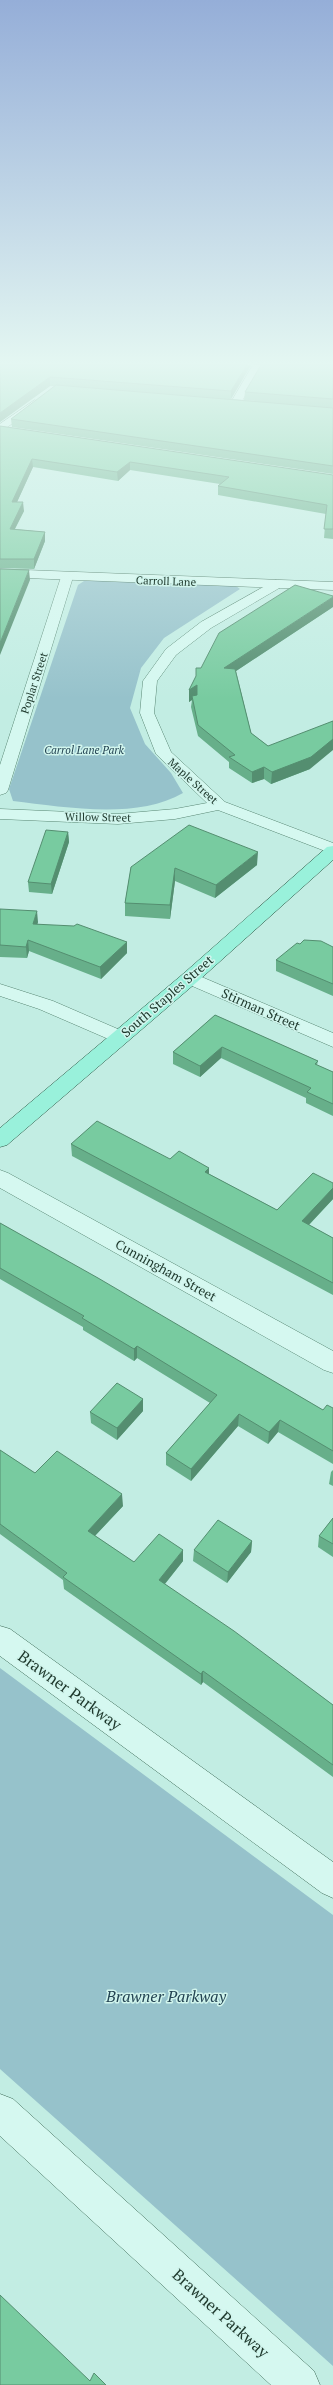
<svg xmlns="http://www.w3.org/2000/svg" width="333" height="2385" viewBox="0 0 333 2385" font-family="'PT Serif',serif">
	<rect width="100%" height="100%" fill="#c2ede3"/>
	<path fill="#96c2cb" d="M92 580 236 586 240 589 164 638 141 668 130 708 145 744 171 773 183 793C137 820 64 807 13 801L9 789 78 585 84 581Z
		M0 1668 333 1915V2366L0 2069Z"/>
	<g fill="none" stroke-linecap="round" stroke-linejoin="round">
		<defs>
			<path id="street" d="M253 365H263L239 406H231L230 404Z
				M35 400 40 403 39 405 0 432V424Z
				M67 573 73 577 8 790 6 793 0 795V765L61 577Z
				M276 580 282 584 281 587 211 628 176 655 157 681 154 713 171 752 225 802 333 843V854L218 810 175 819 118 824 0 819V809L118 814 175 809 207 803 156 754 140 713 143 681 166 649 201 622Z
				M190 972 333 1033V1047L183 982 181 978 183 974Z
				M0 984 53 1001 127 1033 130 1037 127 1041 120 1043 113 1041 39 1009 0 996Z
				M0 1170 8 1173 333 1351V1373L324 1370 0 1188Z"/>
			<path id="secondary" d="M0 569 333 582V590L0 577Z
				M0 1626 10 1629 333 1862V1898L322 1893 0 1656Z
				M0 2094 13 2099 314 2371 320 2385H271L0 2136Z"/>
			<path id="primary" d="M333 846V860L197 982 7 1145 0 1147V1128L183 974 327 847Z"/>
		</defs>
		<use href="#street" stroke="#598774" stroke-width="1"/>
		<use href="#secondary" stroke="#3c6955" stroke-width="1"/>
		<use href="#primary" stroke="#2e5442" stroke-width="1"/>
		<use href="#street" fill="#d5f8f0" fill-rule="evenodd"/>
		<use href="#secondary" fill="#d5f8f0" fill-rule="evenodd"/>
		<use href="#primary" fill="#99f1db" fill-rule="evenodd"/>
	</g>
	<path fill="#67af8a" d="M0 365H251L231 399 333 408V474L12 427 11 419 55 386H50L0 422Z
		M333 365V408L244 400 245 392Z
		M0 426 333 475V539L324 538 326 514 218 495V486L220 484 130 470 118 481 33 467 17 502 24 511 15 529 45 532V541L34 569 0 568Z
		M333 607 236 671 251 733 268 746 310 769 271 784 264 779 252 783 229 768V762L198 736 191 707 192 700 189 702V690L196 677V668H201Z
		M68 832 69 842 52 894 29 892 28 882Z
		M257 865 215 898 175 881 170 919 125 916V903L131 867Z
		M0 909 38 922 37 924 127 942V953L101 979 29 951 27 958 0 957Z
		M300 944 333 947V996L276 971V960Z
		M215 1015 318 1061 317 1065 333 1072V1116L306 1103V1098L221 1058 200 1077 173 1064V1052Z
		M71 1144 209 1168V1174L277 1210 333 1183V1199L309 1225 333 1238V1295L72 1156Z
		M0 1223 323 1410 333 1408V1464L278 1432 268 1444 238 1426 191 1481 166 1465V1453L210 1403 137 1358 134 1361 83 1330V1327L0 1279Z
		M143 1399V1411L117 1440 91 1423 90 1412Z
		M0 1450 35 1473 123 1506 95 1536 134 1562 183 1561 165 1584 333 1705V1777L203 1682 201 1685 64 1589 63 1580 0 1534Z
		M333 1470V1486L329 1484 331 1472Z
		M333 1518V1557L318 1547 319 1536Z
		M252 1541 251 1552 227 1583 193 1561 194 1550Z"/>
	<path fill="#548e70" d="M247 365H251L231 399V391Z
		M50 377V386L0 422V413Z
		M32 459 33 467 13 511 12 502Z
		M130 462V470L118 481 117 472Z
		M23 502 24 511 10 538V529Z
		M45 532V541L34 569V559Z
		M29 570 30 580 0 655V643Z
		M333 597V607L224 679V668Z
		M197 685V697L192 696V700L189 702V690Z
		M333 739V750L310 769 271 784 272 772Z
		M264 767V779L252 783V772Z
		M68 832 69 842 52 894 51 884Z
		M258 852 257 865 215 898 216 885Z
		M175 868V881L170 919V905Z
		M37 911 38 922 34 936 33 924Z
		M28 940 29 951 27 958 26 947Z
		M127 942V953L101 979 100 967Z
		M222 1047 221 1058 200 1077V1066Z
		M209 1168V1180L205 1172Z
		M333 1188V1199L301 1233 302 1221Z
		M137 1346V1358L134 1361V1349Z
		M143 1399V1411L117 1440V1428Z
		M239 1414 238 1426 191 1481V1469Z
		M280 1420 278 1432 268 1444 269 1432Z
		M122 1494 123 1506 89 1542 88 1531Z
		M252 1541 251 1552 227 1583 228 1572Z
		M183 1550V1561L159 1591V1580Z
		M203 1671V1682L201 1685V1674Z"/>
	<path fill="#78cba0" stroke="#548e70" d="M0 365H247L231 391 50 377 0 413Z
		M261 365H333V399L245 392Z
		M56 385 333 408V466L11 419Z
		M0 426 333 475V529H324L327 505 218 486 229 477 130 462 117 472 32 459 12 502H23L10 529 45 532 34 559H0Z
		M0 569 29 570 0 643Z
		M295 585 333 596V597L224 668 235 669 251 733 268 746 333 721V739L311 757 272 772 264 767 252 772 229 757 235 755 198 725 192 696 197 695V685L189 690 196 676V668H201L219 633Z
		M189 825 258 852 216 885 175 868 170 905 125 903 131 867Z
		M46 830 68 832 51 884 28 882Z
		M0 909 37 911 33 924 74 926 77 924 127 942 100 967 28 940 26 947 0 945Z
		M304 940 321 941 333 947V984L276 960 297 943 300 944Z
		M215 1015 318 1061 315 1064 333 1072V1104L307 1092 311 1088 222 1047 200 1066 173 1052Z
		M97 1121 170 1159 179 1151 209 1168 205 1172 277 1210 313 1173 333 1183V1188L302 1221 333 1238V1283L71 1144Z
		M0 1223 98 1278 323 1410 327 1405 333 1408V1451L280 1420 269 1432 239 1414 191 1469 166 1453 217 1395 137 1346 134 1349 82 1318 84 1316 0 1268Z
		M117 1383 143 1399 117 1428 90 1412Z
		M0 1450 35 1473 57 1451 122 1494 88 1531 134 1562 159 1534 183 1550 159 1580 234 1631 333 1705V1765L203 1671 201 1674 63 1577 67 1573 0 1524Z
		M333 1518V1544L319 1536Z
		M218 1520 252 1541 228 1572 194 1550Z
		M0 2295 90 2381 94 2373 106 2385H0Z"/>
	<linearGradient id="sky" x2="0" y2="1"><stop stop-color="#95aed8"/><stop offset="0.52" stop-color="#e4f7f2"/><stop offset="1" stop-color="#e4f7f2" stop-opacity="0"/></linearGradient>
	<rect width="333" height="699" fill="url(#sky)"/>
	<g text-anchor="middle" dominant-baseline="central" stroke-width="3" stroke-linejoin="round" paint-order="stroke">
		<g font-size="11" fill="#1d372b" stroke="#d1f5ed">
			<text transform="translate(166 581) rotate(2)">Carroll Lane</text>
			<text transform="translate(34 683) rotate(-72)">Poplar Street</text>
			<text transform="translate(193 781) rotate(42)">Maple Street</text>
			<text transform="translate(98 817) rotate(1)">Willow Street</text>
		</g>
		<g font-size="11" font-style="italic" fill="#244453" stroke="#d1f5ed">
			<text x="84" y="750">Carrol Lane Park</text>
		</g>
		<g font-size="13" fill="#1d372b" stroke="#d1f5ed">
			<text transform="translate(167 996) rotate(-41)">South Staples Street</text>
			<text transform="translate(261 1009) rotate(24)">Stirman Street</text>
			<text transform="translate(166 1270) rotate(29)">Cunningham Street</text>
		</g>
		<g font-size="16" fill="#1d372b" stroke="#d1f5ed">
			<text transform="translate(70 1690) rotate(36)">Brawner Parkway</text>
			<text transform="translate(221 2313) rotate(42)">Brawner Parkway</text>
		</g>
		<g font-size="16" font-style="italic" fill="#244453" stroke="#d1f5ed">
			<text x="166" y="1996">Brawner Parkway</text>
		</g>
	</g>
</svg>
